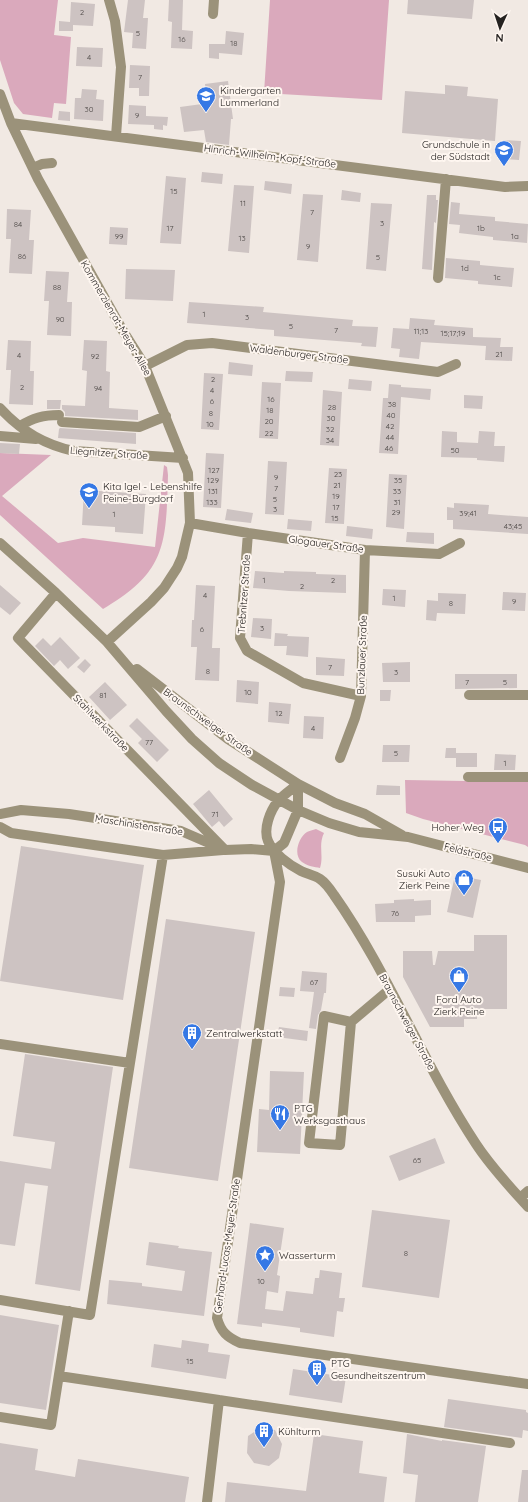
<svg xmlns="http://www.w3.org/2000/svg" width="528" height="1502" viewBox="0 0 528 1502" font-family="Quicksand,sans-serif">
	<rect width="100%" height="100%" fill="#f1e9e3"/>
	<path fill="#daa9bc" d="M0 0H58L54 35 71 37 66 104 54 103 52 118 23 114 14 103 0 60Z
		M270 0H389L382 100 264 93Z
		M0 453 51 455 2 496 58 543 83 538 155 547 164 465 167 467 168 475C166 543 167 572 103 609L0 515Z
		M405 780 528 782V847L525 845 423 819 406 813Z
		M316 829 324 833C318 845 324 856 320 868 315 867 307 866 302 862 293 855 298 838 307 832 309 831 313 830 316 829Z"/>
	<path fill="#cdc3c2" d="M128 0H145L143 18H148L146 49 132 48 133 33 124 32Z
		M169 0H183L182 30 193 31 192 49 171 48 172 22 168 21Z
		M408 0H474L472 19 407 14Z
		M71 2 95 4 93 26 73 25V31H59V21L70 22Z
		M226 31 244 33 242 55 219 53V59L209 58V44H225Z
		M77 47 103 48 102 67 76 66Z
		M130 65 150 66 149 96H139V88H129Z
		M228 81 233 119H231L229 145 206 142 204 130 184 132 180 107 202 104V100H207L205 84Z
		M445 85 468 87 467 96 498 99 495 141 402 133 405 91 445 94Z
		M82 89 97 90 96 99 104 100 103 121 74 119 75 98H81Z
		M129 105 146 106V116L168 117 167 126 163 125V130L154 129V125L128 124Z
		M59 111 70 112V121L58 120Z
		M503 140 521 141 519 160 502 159Z
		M202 172 223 174 222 184 201 182Z
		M166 176 186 178 181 244 160 243Z
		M265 181 292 184 291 194 264 190Z
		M234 185 254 186 249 253 228 251Z
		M342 190 361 193 360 202 341 200Z
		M303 194 323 195 318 262 297 260Z
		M427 195H436V200H438L436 223 434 222 432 270 422 269Z
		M451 202 460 203 459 214 495 217V221L528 224 527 243 493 240V237L459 233 460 225 449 224Z
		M371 203 392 204 386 271 366 269Z
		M7 209 31 210 29 240H34L32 274 9 273 11 239H6Z
		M110 227 128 228 127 245 109 244Z
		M446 258 480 261V265L514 268 512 287 478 284V281L445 278Z
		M126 269 175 270 173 301 125 299Z
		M46 271 69 272 67 302H72L71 336 47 335 49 301H44Z
		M189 302 264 307 263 312 353 320 352 326 378 327 376 347 361 346 362 343 274 336V330L187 323Z
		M410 318 435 320 434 325 473 328V337L501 338 500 347H513L512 361 485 360 486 346 421 342 419 359 399 357 400 349 391 348 393 328 409 329Z
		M8 340 31 341 30 371H34L33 405 9 404 11 370H6Z
		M84 340 107 341 106 371 110 372 109 408 138 410V420L65 416V412L62 409V405L85 406 87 371 82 370Z
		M229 362 253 365 252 376 228 374Z
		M286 371 313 372 312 382 285 381Z
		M204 373 223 374 219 430 201 429Z
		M349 379 372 381 371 391 348 389Z
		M262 382 281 383 278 439 259 438Z
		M389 384 401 385V387L431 389 430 400 401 397 398 454 379 453 383 398H388Z
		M323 390 342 392 339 446 320 445Z
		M464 395 483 396 482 409 464 408Z
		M47 400H61L60 409H47Z
		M60 428 136 433V444L58 438 59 429Z
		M442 431 457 432V442L478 443 479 431 495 432 494 446H505L504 462 477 460V458L441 457Z
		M0 443 20 444 19 454 0 453Z
		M206 453 224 454 221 508 203 507Z
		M268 461 287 462 284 515 265 514Z
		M329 468 347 469 344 524 325 523Z
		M389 474 407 475 404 529 386 527Z
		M84 490 146 494 143 534 115 532V527L82 525Z
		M454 503 489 505 488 514 528 517V534L453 529V520H447V507L454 508Z
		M227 509 253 513 251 523 225 520Z
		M288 519 312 521 311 531 287 529Z
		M347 526 373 529 372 539 346 536Z
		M407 532 434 533V544L406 542Z
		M255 571 284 573V571L316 572V574L346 575V593L289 591 253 588Z
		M0 585 21 603 10 615 0 607Z
		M196 585 215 586 212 648H220L219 681 195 680 197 647H191L192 620H194Z
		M383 589 406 590 405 607 382 605Z
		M503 592 526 593 525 611 502 610Z
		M438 593 466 594 465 614 437 613 436 621 426 620 427 600 438 601Z
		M253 618 272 619 271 639 251 637Z
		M275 633 288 634 287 636 309 637 308 657 286 655 287 646H274Z
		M60 637 80 658 68 669 60 660 54 666 35 646 43 638 51 646Z
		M316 657 345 659 344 676 316 675Z
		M85 659 91 665 84 673 77 667Z
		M410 662V682H383L382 663Z
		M455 674H517V688L455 689Z
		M237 680 259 682 258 704 236 702Z
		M105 682 127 705 110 720 89 697Z
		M380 690H391L390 701H380Z
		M269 702 291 704 289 724 268 722Z
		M304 716 324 717 323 739 303 738Z
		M137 718 169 750 157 762 138 743 142 739 129 726Z
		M383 745H410L409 762H382Z
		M446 748H456V758H445Z
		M456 753H477V767H456Z
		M495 754 516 755 515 770H494Z
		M377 785 400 786V795H376Z
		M209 790 233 819 224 827 219 821 212 827 193 804Z
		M21 846 144 865 123 1000 0 981Z
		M455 875 481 880 473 918 447 912Z
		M414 899V901L431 900V915L415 916V922H376L375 904 394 903V900Z
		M166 919 255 932 218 1181 129 1168Z
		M474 935H507V1009H477V1019H464V1027H430L403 977V951H432L433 965H435L438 951H474Z
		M302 971 327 973 326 993H324L321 1010 318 1015 316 1029 309 1028 314 992 300 991Z
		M280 987 295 988 294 997 279 996Z
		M279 1027 308 1031 307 1041 277 1037Z
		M25 1054 113 1067 80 1291 35 1284 48 1186 25 1183 15 1246 0 1244V1161L51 1169 55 1142 13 1136Z
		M270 1071 304 1072 300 1154 257 1152 259 1109 269 1110Z
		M435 1138 445 1163 399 1181 389 1156Z
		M372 1210 450 1220 439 1298 362 1287Z
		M250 1223 284 1228 277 1275 280 1276 278 1293 267 1291 265 1309 283 1311 286 1291 313 1294 315 1278H319L320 1270 342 1273 339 1298H345L343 1312 337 1311 334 1337 300 1332V1328L262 1323V1327L237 1324Z
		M149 1242 179 1246 178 1248 212 1252 204 1316 107 1304 109 1280 142 1283V1286L182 1291 185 1271 146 1265Z
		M0 1315 59 1325 46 1410 0 1403Z
		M182 1340 209 1344 208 1352 230 1355 226 1379 151 1367 154 1344 181 1348Z
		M293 1369 346 1377 342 1403 289 1395Z
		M448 1399 526 1410V1412L528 1413V1431L523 1430 522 1438 444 1427Z
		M260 1428 275 1430 282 1444 279 1458 269 1466 254 1463 247 1453 248 1436Z
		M314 1434 363 1441 359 1473 387 1477 384 1502H225L227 1482 306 1491Z
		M407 1434 442 1441V1440L486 1446 478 1502H415L418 1475 403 1473Z
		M0 1443 38 1449 35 1470 75 1477 78 1459 189 1477 185 1502H0Z
		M522 1470H528V1502H518Z"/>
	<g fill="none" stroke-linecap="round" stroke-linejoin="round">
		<path stroke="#9b927a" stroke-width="10" d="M109 0 115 21 121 67 116 136
			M213 14 214 0
			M0 94 11 123 38 179 123 331 145 366 188 473 190 523 182 557 177 568 164 588 151 602 107 642
			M11 123 505 187 528 186
			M33 168 42 164 52 163
			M438 278 446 179
			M145 366 187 345 212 343 438 372 456 364
			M0 408C20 430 45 445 74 451L183 458
			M62 422 139 427 166 416
			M20 426C33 418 43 415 59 415
			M0 436 36 439
			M190 523 248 533 365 550 439 554 460 543
			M248 533 240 638 247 651 303 683 361 696
			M0 543 56 593 107 642 166 711 192 739 219 763 252 785 298 810 329 823 359 832 408 837 528 868
			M56 593 18 638 225 850
			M137 669 228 739 298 784 335 803 365 814 402 835
			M469 695H528
			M340 758 355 718 361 696 365 550
			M468 777H528
			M298 784C292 789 283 795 278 801 270 811 263 829 268 841 273 853 289 865 301 871 307 874 314 875 320 879 326 883 330 889 334 895 389 973 423 1064 476 1144 491 1167 510 1187 528 1207
			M0 814 21 810 69 814 181 831 225 850 251 849 274 851
			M0 827 11 833 163 855 223 850
			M274 851 280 882 217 1318C221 1332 227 1337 240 1343L528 1384
			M274 851 284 843 298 810V784
			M351 1022 324 1016 309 1143 340 1145 351 1022 390 989
			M0 1044 130 1063 90 1315 0 1300
			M130 1063 163 855
			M520 1198 528 1191
			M59 1376 219 1400 207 1502
			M219 1400 510 1443
			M0 1417 51 1425 69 1311"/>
	</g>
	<defs>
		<symbol id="school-pin" viewBox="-11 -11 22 30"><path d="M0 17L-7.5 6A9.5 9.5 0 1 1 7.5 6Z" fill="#3578e5" stroke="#fef6f0"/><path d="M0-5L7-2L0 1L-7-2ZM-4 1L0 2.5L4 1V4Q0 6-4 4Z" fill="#fff"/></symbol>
		<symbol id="bus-pin" viewBox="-11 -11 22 30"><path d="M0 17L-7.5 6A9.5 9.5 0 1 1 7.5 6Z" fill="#3578e5" stroke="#fef6f0"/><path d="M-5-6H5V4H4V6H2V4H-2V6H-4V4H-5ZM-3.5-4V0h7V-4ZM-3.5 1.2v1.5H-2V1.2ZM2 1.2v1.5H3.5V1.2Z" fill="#fff"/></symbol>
		<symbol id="shop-pin" viewBox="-11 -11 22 30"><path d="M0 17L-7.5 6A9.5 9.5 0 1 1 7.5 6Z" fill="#3578e5" stroke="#fef6f0"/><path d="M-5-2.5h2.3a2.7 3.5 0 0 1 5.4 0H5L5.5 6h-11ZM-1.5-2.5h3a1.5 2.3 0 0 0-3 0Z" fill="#fff"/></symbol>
		<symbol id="building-pin" viewBox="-11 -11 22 30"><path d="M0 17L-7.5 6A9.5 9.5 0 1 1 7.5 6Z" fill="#3578e5" stroke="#fef6f0"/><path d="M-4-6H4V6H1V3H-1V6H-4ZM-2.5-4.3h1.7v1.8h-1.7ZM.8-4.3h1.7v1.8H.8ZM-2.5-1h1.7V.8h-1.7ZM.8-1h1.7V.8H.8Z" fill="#fff"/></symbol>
		<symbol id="restaurant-pin" viewBox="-11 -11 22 30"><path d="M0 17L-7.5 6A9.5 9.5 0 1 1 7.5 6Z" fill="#3578e5" stroke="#fef6f0"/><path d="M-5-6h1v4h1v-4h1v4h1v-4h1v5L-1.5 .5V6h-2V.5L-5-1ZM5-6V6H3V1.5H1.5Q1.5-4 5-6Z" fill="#fff"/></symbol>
		<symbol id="sight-pin" viewBox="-11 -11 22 30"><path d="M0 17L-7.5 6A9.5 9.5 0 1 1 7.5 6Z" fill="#3578e5" stroke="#fef6f0"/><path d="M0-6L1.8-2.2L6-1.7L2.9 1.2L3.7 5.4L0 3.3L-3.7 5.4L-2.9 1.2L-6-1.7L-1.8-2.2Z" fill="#fff"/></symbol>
	</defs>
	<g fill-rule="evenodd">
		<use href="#school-pin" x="195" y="85" width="22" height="30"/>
		<use href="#school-pin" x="493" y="139" width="22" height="30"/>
		<use href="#school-pin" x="78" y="481" width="22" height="30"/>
		<use href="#bus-pin" x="487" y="816" width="22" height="30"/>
		<use href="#shop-pin" x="453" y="868" width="22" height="30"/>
		<use href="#shop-pin" x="448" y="965" width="22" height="30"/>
		<use href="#building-pin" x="181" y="1022" width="22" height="30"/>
		<use href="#restaurant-pin" x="269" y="1103" width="22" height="30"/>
		<use href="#sight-pin" x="254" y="1244" width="22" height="30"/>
		<use href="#building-pin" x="306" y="1358" width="22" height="30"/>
		<use href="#building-pin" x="253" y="1420" width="22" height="30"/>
	</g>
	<g text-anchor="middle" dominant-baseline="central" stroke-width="4" stroke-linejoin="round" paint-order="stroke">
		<g font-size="8" fill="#4f4a48">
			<text x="82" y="12">2</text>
			<text x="138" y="33">5</text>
			<text x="182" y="39">16</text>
			<text x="234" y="43">18</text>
			<text x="89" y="57">4</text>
			<text x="140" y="77">7</text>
			<text x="89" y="109">30</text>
			<text x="137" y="115">9</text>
			<text x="174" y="191">15</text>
			<text x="243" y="203">11</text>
			<text x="312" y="212">7</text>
			<text x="382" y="223">3</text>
			<text x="18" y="224">84</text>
			<text x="170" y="228">17</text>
			<text x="481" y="228">1b</text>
			<text x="119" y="236">99</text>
			<text x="515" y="236">1a</text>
			<text x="242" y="238">13</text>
			<text x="308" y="246">9</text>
			<text x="22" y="256">86</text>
			<text x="378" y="257">5</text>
			<text x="465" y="268">1d</text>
			<text x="497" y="277">1c</text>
			<text x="57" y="287">88</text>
			<text x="204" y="314">1</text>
			<text x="247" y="317">3</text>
			<text x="60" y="319">90</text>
			<text x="291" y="326">5</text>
			<text x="336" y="330">7</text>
			<text x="421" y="331">11;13</text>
			<text x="453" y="333">15;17;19</text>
			<text x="499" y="354">21</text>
			<text x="19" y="355">4</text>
			<text x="95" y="356">92</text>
			<text x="213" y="379">2</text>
			<text x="22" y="387">2</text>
			<text x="98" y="388">94</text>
			<text x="212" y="390">4</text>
			<text x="271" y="399">16</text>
			<text x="212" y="401">6</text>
			<text x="392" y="404">38</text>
			<text x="332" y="407">28</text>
			<text x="270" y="410">18</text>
			<text x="211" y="413">8</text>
			<text x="391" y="415">40</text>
			<text x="331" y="418">30</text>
			<text x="269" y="421">20</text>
			<text x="210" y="424">10</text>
			<text x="390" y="426">42</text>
			<text x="330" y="429">32</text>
			<text x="269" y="433">22</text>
			<text x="390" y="437">44</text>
			<text x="330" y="440">34</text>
			<text x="389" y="448">46</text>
			<text x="455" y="450">50</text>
			<text x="214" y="470">127</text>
			<text x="338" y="474">23</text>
			<text x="276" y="477">9</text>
			<text x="213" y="480">129</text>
			<text x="398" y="480">35</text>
			<text x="337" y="485">21</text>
			<text x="276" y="488">7</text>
			<text x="213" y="491">131</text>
			<text x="397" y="491">33</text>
			<text x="336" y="496">19</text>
			<text x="275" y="499">5</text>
			<text x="212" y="502">133</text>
			<text x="397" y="502">31</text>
			<text x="336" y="507">17</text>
			<text x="275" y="509">3</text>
			<text x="396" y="512">29</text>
			<text x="468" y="513">39;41</text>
			<text x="114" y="514">1</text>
			<text x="335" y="518">15</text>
			<text x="513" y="526">43;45</text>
			<text x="264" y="580">1</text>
			<text x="333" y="580">2</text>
			<text x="302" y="586">2</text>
			<text x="205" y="595">4</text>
			<text x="394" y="598">1</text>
			<text x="514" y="601">9</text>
			<text x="451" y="603">8</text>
			<text x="262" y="628">3</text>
			<text x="202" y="629">6</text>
			<text x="330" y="667">7</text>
			<text x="208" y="671">8</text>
			<text x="396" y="672">3</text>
			<text x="467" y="682">7</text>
			<text x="505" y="682">5</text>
			<text x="248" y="692">10</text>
			<text x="103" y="695">81</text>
			<text x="279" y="713">12</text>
			<text x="313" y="728">4</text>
			<text x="149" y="742">77</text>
			<text x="396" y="753">5</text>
			<text x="505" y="763">1</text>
			<text x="215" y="814">71</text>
			<text x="395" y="913">76</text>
			<text x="314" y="982">67</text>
			<text x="417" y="1160">65</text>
			<text x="406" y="1253">8</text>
			<text x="261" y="1281">10</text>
			<text x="190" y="1361">15</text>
		</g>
		<g font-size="10" fill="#252220" stroke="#fef6f0" text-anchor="start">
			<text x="220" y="90">Kindergarten<tspan x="220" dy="12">Lummerland</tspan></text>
			<text x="490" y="144" text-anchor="end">Grundschule in<tspan x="490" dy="12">der Südstadt</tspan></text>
			<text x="103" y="486">Kita Igel - Lebenshilfe<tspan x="103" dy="12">Peine-Burgdorf</tspan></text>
			<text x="484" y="827" text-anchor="end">Hoher Weg</text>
			<text x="450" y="873" text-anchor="end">Susuki Auto<tspan x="450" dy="12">Zierk Peine</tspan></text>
			<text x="459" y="999" text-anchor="middle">Ford Auto<tspan x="459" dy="12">Zierk Peine</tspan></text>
			<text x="206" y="1033">Zentralwerkstatt</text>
			<text x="294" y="1108">PTG<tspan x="294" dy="12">Werksgasthaus</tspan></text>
			<text x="279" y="1255">Wasserturm</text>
			<text x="331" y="1363">PTG<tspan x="331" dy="12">Gesundheitszentrum</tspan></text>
			<text x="278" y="1431">Kühlturm</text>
		</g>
		<g font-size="10" fill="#252220" stroke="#fef6f0">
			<text transform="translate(270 156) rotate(7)">Hinrich-Wilhelm-Kopf-Straße</text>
			<text transform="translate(116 318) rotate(60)">Kommerzienrat-Meyer-Allee</text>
			<text transform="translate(299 354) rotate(7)">Waldenburger Straße</text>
			<text transform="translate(109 453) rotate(4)">Liegnitzer Straße</text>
			<text transform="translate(326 544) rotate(8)">Glogauer Straße</text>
			<text transform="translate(244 594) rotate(-86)">Trebnitzer Straße</text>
			<text transform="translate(362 655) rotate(-88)">Bunzlauer Straße</text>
			<text transform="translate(208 722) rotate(36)">Braunschweiger Straße</text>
			<text transform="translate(101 723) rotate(46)">Stahlwerkstraße</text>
			<text transform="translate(139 825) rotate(9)">Maschinistenstraße</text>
			<text transform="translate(468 852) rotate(14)">Feldstraße</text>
			<text transform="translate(407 1022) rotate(62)">Braunschweiger Straße</text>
			<text transform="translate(227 1246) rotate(-82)">Gerhard-Lucas-Meyer-Straße</text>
		</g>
	</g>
	<g transform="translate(500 28) rotate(183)" stroke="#fef6f0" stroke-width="3" paint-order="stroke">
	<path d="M0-3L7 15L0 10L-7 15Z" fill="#252220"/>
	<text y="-6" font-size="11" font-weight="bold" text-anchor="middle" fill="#252220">N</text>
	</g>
</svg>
